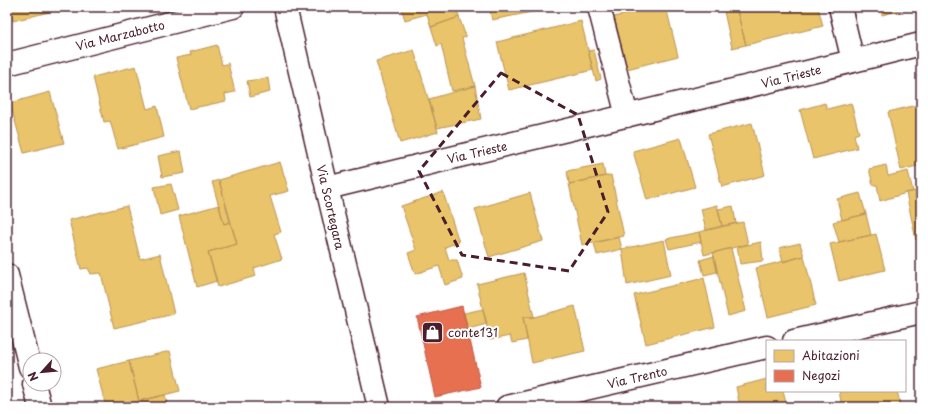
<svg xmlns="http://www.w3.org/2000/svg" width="928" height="414" viewBox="0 0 928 414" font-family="'Playpen Sans',sans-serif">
	<rect width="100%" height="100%" fill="#fff"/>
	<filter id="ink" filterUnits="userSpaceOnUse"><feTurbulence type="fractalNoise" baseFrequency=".025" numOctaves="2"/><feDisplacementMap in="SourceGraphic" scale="8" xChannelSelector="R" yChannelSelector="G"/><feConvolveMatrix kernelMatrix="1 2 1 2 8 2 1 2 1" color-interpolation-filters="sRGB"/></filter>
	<g filter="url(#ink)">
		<path fill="#e9c46a" stroke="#b99257" d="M10 7H61V9L13 21Z
			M401 7H456L459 17 431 27 427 14 405 20Z
			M489 7H536L537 11 492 20Z
			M652 7H666L678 56 627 69 614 17Z
			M723 7H736L746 45 732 48Z
			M736 7H818L823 26 746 45Z
			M880 7H913L882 15Z
			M459 17 466 37 462 38 475 86 452 91 441 44 437 46 431 27Z
			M581 21 593 70 509 90 497 42Z
			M217 45 222 65 228 63 235 92 225 94 226 101 189 109 176 58 191 55 190 52Z
			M414 50 438 132 400 143 376 61Z
			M594 50 601 79 596 81 588 51Z
			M136 66 147 109 157 106 164 137 118 149 110 121 104 122 93 77Z
			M268 78 270 92 250 97 247 81Z
			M475 86 481 119 437 128 429 99Z
			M50 92 64 143 24 153 10 103Z
			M825 103 827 109 851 103 859 133 854 135 857 148 813 159 800 110Z
			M921 104V165L901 170 888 112Z
			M752 123 765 175 722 187 708 134Z
			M681 138 695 187 647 200 633 151Z
			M181 151 185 173 162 177 158 156Z
			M280 162 289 191 270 196 281 232 274 234 282 259 254 268 256 276 218 287 208 252 237 244 219 180Z
			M603 164 605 176 569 184 567 171Z
			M886 165 888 176 908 171 913 191 880 201 877 185H873L869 169Z
			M611 175 624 236 582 245 569 184Z
			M219 180 230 222 224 224 212 182Z
			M171 184 178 210 160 215 154 187Z
			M921 190V239L916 240 906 193Z
			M443 192 459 242 445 247 449 260H457L463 279 445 285 439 266 415 274 408 253 416 250 401 206Z
			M530 193 543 241 489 257 475 209Z
			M860 193 866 214 842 220 837 199Z
			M219 205 224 224 230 222 237 244 208 252 217 281 197 287 179 216Z
			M717 205 722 226 706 230 701 209Z
			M127 206 140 259 160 254 174 314 114 328 101 273 91 274 88 268 81 269 69 220Z
			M733 206 736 223 722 226 718 209Z
			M866 214 871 235 839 242 833 222Z
			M743 222 748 244 704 255 699 232Z
			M699 232 701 242 669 249 666 239Z
			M876 234 885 270 839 281 830 244Z
			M619 237 622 249 597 255 594 243Z
			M664 240 671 275 627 285 622 249Z
			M761 242 763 261 740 264 737 247Z
			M800 243 804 256 783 262 779 248Z
			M731 248 746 311 728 316 713 253Z
			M714 256 717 272 704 275 700 260Z
			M804 256 816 305 768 317 756 268Z
			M524 273 534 317H523L527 340 512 343 510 336 490 340 477 284Z
			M704 278 715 327 646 344 634 295Z
			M575 306 585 351 532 363 523 317H534Z
			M483 309 487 324 468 329 464 313Z
			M170 351 180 391 139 401 129 361Z
			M129 361 139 401 112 407H106L96 369Z
			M7 378 12 394 7 395Z
			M767 379V391H783L787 407H740L736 387Z
			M839 391H897L901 407H842Z
			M165 395 168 407H140L139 401Z"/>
		<path fill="#e76f51" stroke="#b85746" d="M462 306 481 387 435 397 417 317Z"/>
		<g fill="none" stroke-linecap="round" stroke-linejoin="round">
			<defs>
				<path id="street" d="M599 7 627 116
					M840 7 853 61
					M7 64 233 7
					M327 188 853 61 921 44
					M7 275 30 367
					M794 341 921 312
					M34 384 40 407
					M507 407 767 347"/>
				<path id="secondary" d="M285 7 327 188 379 407"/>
			</defs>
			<use href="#street" stroke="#4a1f2b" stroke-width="25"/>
			<use href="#secondary" stroke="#4a1f2b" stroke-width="25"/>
			<use href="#street" stroke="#fff" stroke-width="22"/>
			<use href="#secondary" stroke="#fff" stroke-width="22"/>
		</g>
	</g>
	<path fill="none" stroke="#4a1f2b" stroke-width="3" stroke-dasharray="8 5" stroke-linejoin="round" d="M501 73 578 115 608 212 569 271 462 255 419 171Z"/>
	<defs>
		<symbol id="shop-square" viewBox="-11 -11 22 22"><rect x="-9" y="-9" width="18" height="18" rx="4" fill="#4a1f2b" stroke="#fff"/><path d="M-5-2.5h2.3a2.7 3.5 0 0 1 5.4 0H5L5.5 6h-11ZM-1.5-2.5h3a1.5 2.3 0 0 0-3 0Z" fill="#fff"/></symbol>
	</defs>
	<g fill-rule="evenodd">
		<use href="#shop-square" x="420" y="320" width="25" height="25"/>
	</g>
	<g text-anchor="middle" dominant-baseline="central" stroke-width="4" stroke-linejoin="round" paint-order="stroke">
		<g font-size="12" fill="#4a1f2b" stroke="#fff">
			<text transform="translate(120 35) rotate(-14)">Via Marzabotto</text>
			<text transform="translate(791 76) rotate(-14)">Via Trieste</text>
			<text transform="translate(477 152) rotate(-13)">Via Trieste</text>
			<text transform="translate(331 207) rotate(77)">Via Scortegara</text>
			<text transform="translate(637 377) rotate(-13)">Via Trento</text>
		</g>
		<g font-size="12" fill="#4a1f2b" stroke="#fff" text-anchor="start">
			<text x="448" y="332">conte131</text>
		</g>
	</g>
	<rect width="928" height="414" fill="none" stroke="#fff" stroke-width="24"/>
	<rect x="12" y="12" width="904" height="390" fill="none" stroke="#4a1f2b" stroke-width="1.5" filter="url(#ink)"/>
	<rect x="766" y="340" width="140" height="52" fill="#ffffff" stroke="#b7a5aa"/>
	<rect x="774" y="350" width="20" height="12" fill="#e9c46a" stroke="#b7a5aa"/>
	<text x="802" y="360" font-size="12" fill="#4a1f2b">Abitazioni</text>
	<rect x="774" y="370" width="20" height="12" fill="#e76f51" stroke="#b7a5aa"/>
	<text x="802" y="380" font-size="12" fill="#4a1f2b">Negozi</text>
	<g transform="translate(42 372) rotate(243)"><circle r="19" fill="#ffffff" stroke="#b7a5aa"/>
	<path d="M0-3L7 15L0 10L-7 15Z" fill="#4a1f2b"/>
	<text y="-6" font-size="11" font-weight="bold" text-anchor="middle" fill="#4a1f2b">N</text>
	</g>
</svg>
